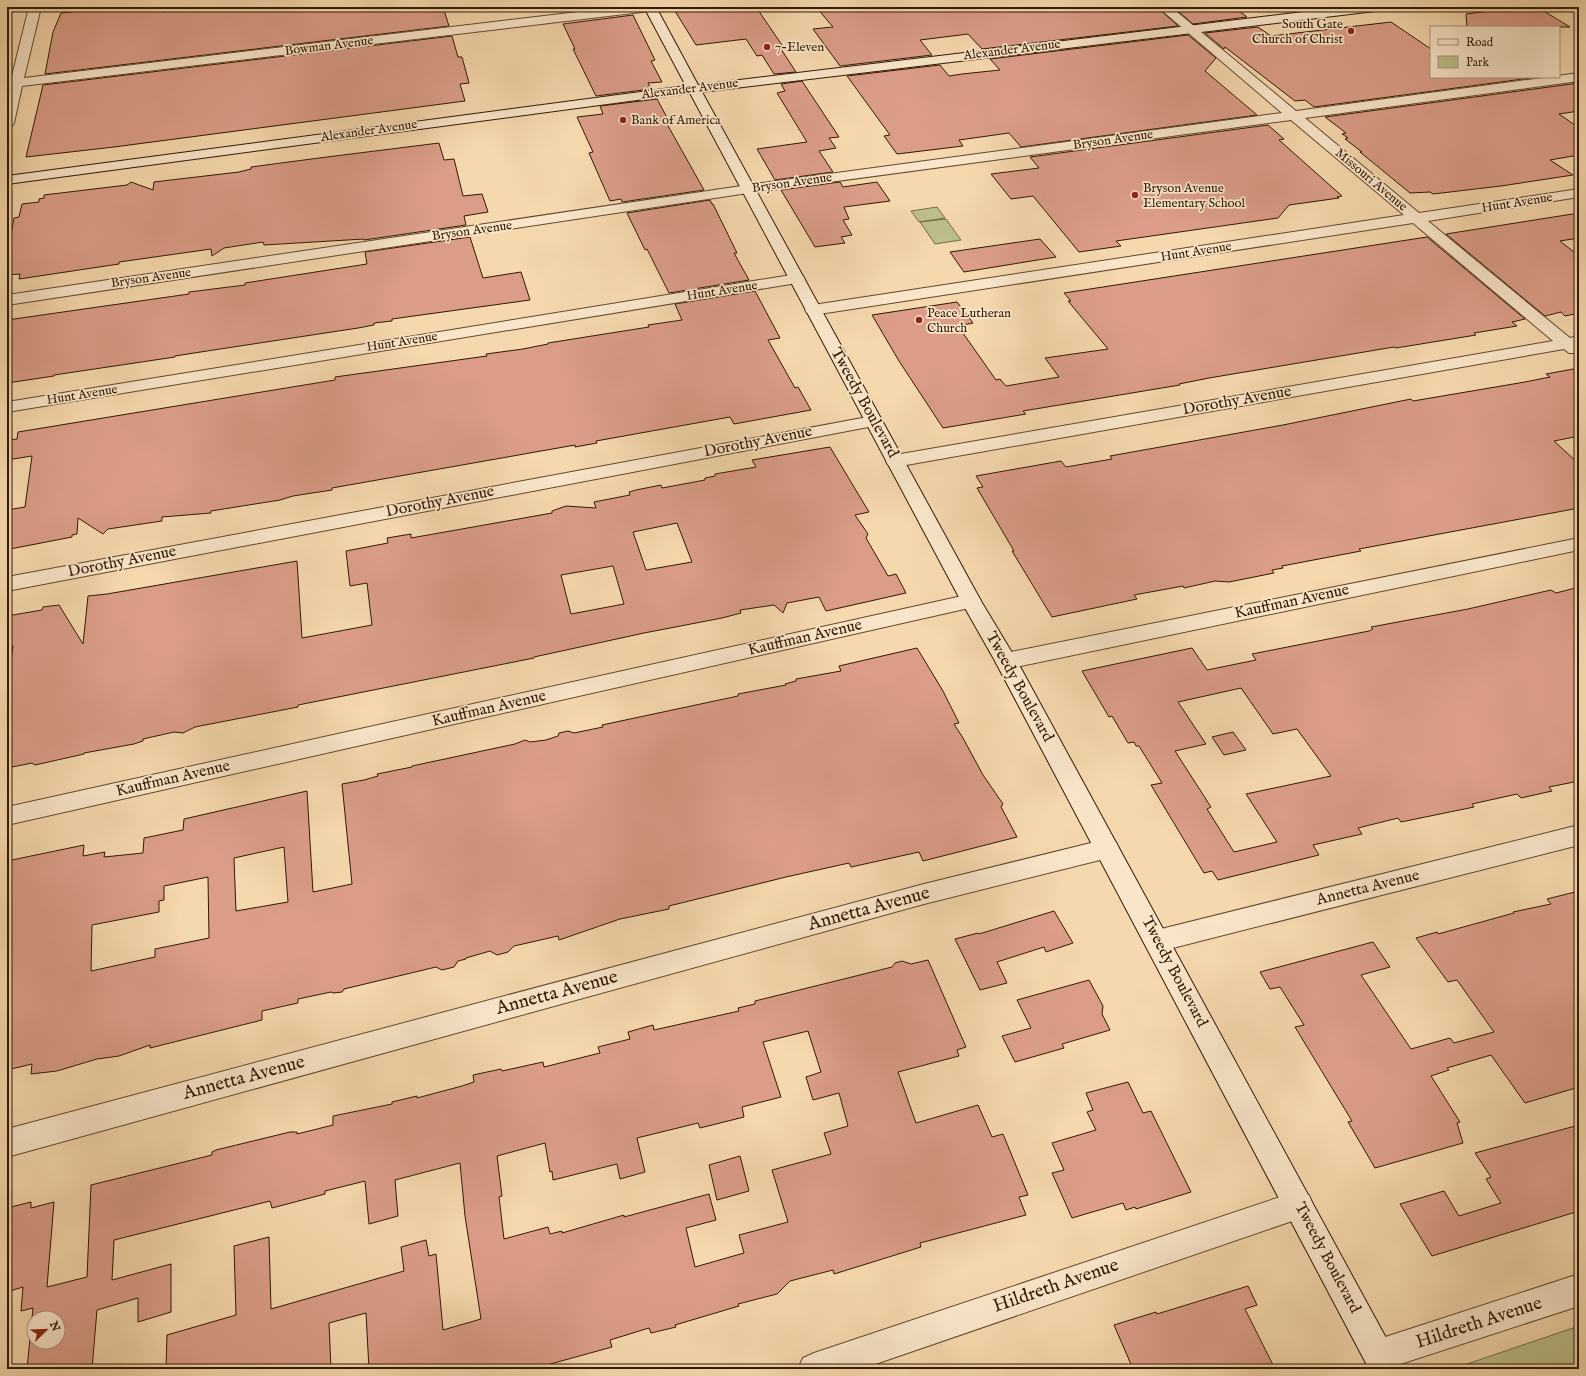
<svg xmlns="http://www.w3.org/2000/svg" width="1586" height="1376" viewBox="0 0 1586 1376" font-family="'IM FELL English',serif">
	<rect width="100%" height="100%" fill="#f6d8ae"/>
	<filter id="stains"><feTurbulence type="fractalNoise" baseFrequency=".005" numOctaves="4"/><feColorMatrix values="0 0 0 0 .2 0 0 0 0 .09 0 0 0 0 .02 0 0 0 .5 -.17"/></filter>
	<radialGradient id="worn" r=".72"><stop offset=".6" stop-color="#630" stop-opacity="0"/><stop offset="1" stop-color="#630" stop-opacity=".3"/></radialGradient>
	<path fill="#bcbf8a" stroke="#766c46" d="M937 207 945 218 919 222 911 211Z
		M946 219 961 240 935 244 920 222Z
		M1579 1326V1369H1463L1464 1365Z"/>
	<path fill="#db9d88" stroke="#311902" fill-rule="evenodd" d="M118 7H162V12L209 7H443L449 26 45 74 53 32 61 13Z
		M711 7H756L784 48 781 49 796 72 774 74 762 55 757 56 746 39 696 45 675 11Z
		M816 7H1157L1178 26 982 49 968 34 920 40 932 55 840 66 813 29 833 27Z
		M1173 7H1234L1247 17 1193 24Z
		M1523 7H1537L1570 27H1467L1466 14Z
		M633 15 655 60 651 61 662 82 648 83 651 89 596 96 573 49H575L563 24Z
		M1391 22 1431 49V77H1538L1314 107 1305 100 1295 101 1225 47 1224 49 1205 33 1258 27 1271 36Z
		M1188 35 1216 58 1205 71 1257 115 1021 147 1009 133 959 140 963 146 897 154 884 136 890 135 847 76 940 65 949 76 962 74 1000 70 990 59Z
		M452 36 458 57H462L469 83 460 84 465 101 114 147 26 157 43 85Z
		M802 81 839 137 829 138 836 148 819 151 833 172 775 180 757 149 807 142 777 93 785 91 781 84Z
		M1579 83V111L1559 114 1579 128V155L1550 160 1573 175 1501 186 1433 194 1430 192 1410 193 1360 152H1362L1345 139 1348 138 1342 134 1346 133 1325 117Z
		M657 99 670 123 667 124 704 190 622 202 621 199 610 201 589 153 593 152 577 117 603 114 600 106Z
		M1268 125 1284 139 1279 140 1342 196 1337 197 1339 198 1289 205 1278 218 1116 241 1121 246 1079 252 1033 196 1011 199 991 174 1039 168 1030 157Z
		M439 143 444 160 454 159 463 196 482 194 488 212 464 216 466 225 364 240V239L264 245 263 242 224 248 212 256 211 249 119 262V264L19 279 20 274 7 275V256L14 218 19 217 22 204 39 202V199L44 198V195L127 185 131 182 153 190 154 182 239 172 251 169V167L319 158Z
		M840 182 843 187 877 182 890 201 844 207 849 219 843 220 852 235 841 237 845 243 815 247 781 190Z
		M710 200 712 204H713L737 253H734L749 280 669 293 647 249 645 250 627 213Z
		M1579 213V238L1560 241 1579 256V313L1565 316 1561 312 1545 316 1446 234Z
		M470 237 483 278 521 272 530 300 392 319V321L374 323V325L358 328 207 351 175 356V357L54 375V376L7 383V320L189 294V292L245 285V283L367 264 365 252Z
		M1427 237 1525 319 1512 322 1517 326 1474 333 1476 335 1396 348 1394 347 1209 378 1179 384 1180 385 1023 411 1026 414 943 428 899 361 872 315 957 302 973 323 958 326 996 380 1000 379 1006 386 1059 377 1045 358 1108 349 1068 301H1071L1064 293Z
		M1040 239 1056 257 964 272 950 252Z
		M755 291 780 338 768 340 795 388 798 387 811 410 734 424 730 417 596 441 597 443 575 447V445L332 488V490L293 496 280 500 211 511V513L162 517V521L108 529 103 534 78 518 77 534 72 535V537L10 549 11 547H7V510L25 507 32 456 7 460V440L17 439 18 432 335 380V377L487 356 486 354 523 349 548 344V343L649 327 648 325 682 320 675 304Z
		M1579 368V436L1554 441 1579 464V508L1359 549 1361 551 1282 566 1283 568 1272 570 1274 573 1229 582 1215 581 1184 588 1183 586 1134 595 1137 599 1052 617 1012 551H1014L977 488 983 487 976 476 1061 461 1066 467 1112 459 1110 456 1283 425 1411 399 1413 401 1525 382 1550 377 1546 374Z
		M830 447 869 512 855 515 868 534 866 538 888 576 896 574 906 593 826 611 819 597 787 603 783 613 774 605 740 610 741 613 722 618 644 633 534 657V658L298 705V707L195 727 183 733 174 732 143 739V741L134 744 84 753V754L35 765 32 763 7 768V691L13 646 7 647V616L42 610 43 607 59 605 83 644 88 596 107 594 297 561 302 638 372 625 367 583 350 586 346 551 388 543 387 538 411 534V538L552 513V511L566 506 596 508 594 502 630 495 629 492 636 490 661 485 662 488 705 480V478L715 476V474L756 467 752 460ZM677 523 692 562 646 570 633 532ZM613 566 624 604 571 614 561 575Z
		M1579 587V781L1549 787 1552 791 1521 798 1517 794 1472 804 1474 807 1401 822 1398 818 1358 828 1362 834 1313 845 1319 855 1218 880 1212 871 1204 873 1151 785 1162 783 1139 746H1136L1134 742 1128 743 1112 716 1109 717 1082 671 1192 648 1207 670 1256 660 1252 654 1369 631 1373 629 1371 627 1468 609 1551 590 1556 593ZM1241 688 1273 734 1297 729 1331 776 1246 794 1277 842 1234 852 1207 809 1211 807 1175 751 1206 744 1178 702Z
		M917 648 943 691 959 723 954 724 963 738 983 775 1003 804 1001 807 1017 837 923 861 919 852 851 867 849 863 786 877 669 906V909L620 919 559 940 558 936 514 946 508 952 497 955 490 951 466 958V959L458 961 454 967 442 970 436 967 344 989 342 992 333 993 331 992 298 999V1003L262 1011V1020L150 1048V1045L119 1056 97 1059 57 1071 31 1074 32 1064 7 1070V861L84 845 83 856 105 852 104 857 143 853 144 838 183 830 184 819 307 791 313 892 352 884 342 784 364 780 378 776 377 774 412 767V766L515 744 525 740 530 742 546 740 558 736 559 733 568 731 574 733 603 727 602 725 738 696V694L786 685 785 684 796 681V679L841 671 839 666ZM284 847 288 902 236 911 234 858ZM208 877 209 938 155 949V957L91 971 92 925 159 912V901L164 900V886Z
		M1233 732 1246 750 1224 755 1212 737Z
		M1579 891V1087L1525 1103 1491 1055 1447 1068 1449 1070 1431 1076 1460 1122 1457 1123 1463 1143 1375 1168 1348 1122 1352 1121 1295 1027 1304 1025 1280 987 1270 989 1260 972 1373 942 1390 967 1361 975 1411 1049 1450 1038 1454 1043 1494 1032 1457 980 1448 982 1416 938 1437 932 1438 934 1514 913 1513 912 1551 904 1547 899Z
		M1054 911 1073 943 1046 952 1044 947 997 962 1007 983 980 990 955 939 978 933 979 934Z
		M928 960 966 1047 957 1050 959 1056 898 1072 916 1123 978 1105 992 1137 1003 1134 1028 1195 1019 1197 1026 1215 920 1243 921 1247 834 1274 833 1270 790 1281 777 1294 738 1304 739 1306 675 1325 676 1327 651 1333 649 1328 610 1340 612 1347 543 1366 544 1369H369L366 1313 329 1323 331 1369H166L167 1335 236 1315 234 1246 269 1237 271 1309 404 1271 401 1247 426 1240 429 1256 436 1254 443 1330 481 1319 465 1216 460 1163 395 1180 398 1216 369 1224 365 1181 325 1191V1194L272 1208 270 1201 114 1240 112 1280 171 1264V1312L138 1322V1298L97 1310 92 1369H27L33 1308 21 1311 23 1287 7 1292V1208L31 1202V1208L54 1202 47 1287 87 1277 91 1185 212 1155V1152L216 1150 290 1132H297V1134L333 1125V1116L392 1104V1102L417 1096V1098L462 1086 474 1082 473 1075 501 1069 502 1071 543 1062 544 1067 600 1053 598 1047 630 1039 628 1032 653 1025 654 1030 739 1011 738 1008 755 1004V1001L892 967 895 963 902 961 911 964ZM808 1031 821 1072 806 1077 813 1100 839 1093 848 1126 824 1133 831 1154 772 1170 788 1222 739 1235 744 1253 695 1267 686 1228 716 1220 709 1194 624 1217V1215L562 1233V1231L550 1234 548 1227 504 1239 499 1197 502 1196 497 1156 545 1143 550 1172 552 1171 553 1180 617 1164 620 1179 645 1172 637 1138 698 1123 700 1128 744 1117 742 1107 781 1097 763 1042ZM34 1318H58V1342H34Z
		M1089 980 1103 1006 1102 1014 1110 1030 1062 1044 1064 1048 1015 1062 1002 1036 1031 1028 1017 1000Z
		M1128 1082 1143 1113 1151 1111 1191 1192 1136 1209 1135 1207 1126 1210 1123 1203 1072 1218 1052 1173 1064 1170 1052 1143 1096 1130 1087 1112 1093 1110 1086 1093Z
		M1579 1125V1211L1432 1256 1400 1204 1444 1191 1459 1216 1501 1203 1486 1179 1491 1177 1475 1153Z
		M740 1156 749 1191 717 1200 709 1165Z
		M1248 1286 1257 1305 1245 1309 1275 1369H1133L1114 1325 1156 1312 1157 1314Z"/>
	<g fill="none" stroke-linecap="round" stroke-linejoin="round">
		<defs>
			<path id="street" d="M7 7H26L24 10 7 12Z
				M29 7H41L24 78 620 7H656L654 10 650 11 22 86 14 123 12 126 7 127V96L9 88H7V80H11Z
				M1158 7H1171L1296 111 1579 73V81L1305 118 1419 213 1579 189V197L1428 221 1559 329 1570 338 1579 336V353H1569L1564 349 895 467 888 465 886 461 888 457 895 455 1553 341 1413 223 813 315 807 313 805 310 807 307 813 305 1404 215 1291 120 748 193 7 305V295L748 185 1282 113Z
				M797 274 803 276 805 279 803 282 7 412V402Z
				M873 416 879 417 882 421 879 425 7 591V577Z
				M1579 538V550L1006 669 998 666 995 661 998 656 1006 653Z
				M971 594 978 596 981 601 978 606 7 825V807Z
				M1579 825V845L1157 952 1148 949 1144 941 1148 933 1157 930Z
				M1107 839 1116 842 1119 849 1116 856 924 904 7 1157V1129L924 884Z
				M1298 1191 1309 1195 1313 1205 1309 1215 1298 1219 861 1369H798L803 1358 814 1353Z
				M1579 1274V1306L1385 1369H1374L1368 1366 1363 1355 1368 1344 1379 1339Z"/>
			<path id="secondary" d="M644 7H656L698 85 1345 7H1381L1379 10 1375 11 702 92 981 601 1017 661 1397 1358 1402 1369H1369L995 661 961 601 690 93 7 184V176L686 86Z"/>
		</defs>
		<use href="#street" stroke="#62492d" stroke-width="2"/>
		<use href="#secondary" stroke="#311902" stroke-width="2"/>
		<use href="#street" fill="#f9e6ca" fill-rule="evenodd"/>
		<use href="#secondary" fill="#f9e6ca" fill-rule="evenodd"/>
	</g>
	<g fill="#8f2418" stroke="#f9e6ca" stroke-width="1.5">
		<circle cx="1351" cy="31" r="4"/>
		<circle cx="767" cy="47" r="4"/>
		<circle cx="623" cy="120" r="4"/>
		<circle cx="1135" cy="195" r="4"/>
		<circle cx="919" cy="320" r="4"/>
	</g>
	<g text-anchor="middle" dominant-baseline="central" stroke-width="3.5" stroke-linejoin="round" paint-order="stroke">
		<g font-size="13" fill="#311902" stroke="#f9e6ca" text-anchor="start">
			<text x="1343" y="24" text-anchor="end">South Gate<tspan x="1343" dy="15">Church of Christ</tspan></text>
			<text x="775" y="47">7-Eleven</text>
			<text x="631" y="120">Bank of America</text>
			<text x="1143" y="188">Bryson Avenue<tspan x="1143" dy="15">Elementary School</tspan></text>
			<text x="927" y="313">Peace Lutheran<tspan x="927" dy="15">Church</tspan></text>
		</g>
		<g font-size="13" fill="#311902" stroke="#f9e6ca">
			<text transform="translate(329 46) rotate(-7)">Bowman Avenue</text>
			<text transform="translate(1012 50) rotate(-7)">Alexander Avenue</text>
			<text transform="translate(690 89) rotate(-7)">Alexander Avenue</text>
			<text transform="translate(369 131) rotate(-8)">Alexander Avenue</text>
			<text transform="translate(1113 140) rotate(-8)">Bryson Avenue</text>
			<text transform="translate(1371 180) rotate(40)">Missouri Avenue</text>
			<text transform="translate(792 183) rotate(-8)">Bryson Avenue</text>
			<text transform="translate(1517 203) rotate(-9)">Hunt Avenue</text>
			<text transform="translate(472 231) rotate(-8)">Bryson Avenue</text>
			<text transform="translate(1196 252) rotate(-9)">Hunt Avenue</text>
			<text transform="translate(151 278) rotate(-8)">Bryson Avenue</text>
			<text transform="translate(722 291) rotate(-9)">Hunt Avenue</text>
			<text transform="translate(402 342) rotate(-9)">Hunt Avenue</text>
			<text transform="translate(82 395) rotate(-9)">Hunt Avenue</text>
		</g>
		<g font-size="16" fill="#311902" stroke="#f9e6ca">
			<text transform="translate(1237 401) rotate(-10)">Dorothy Avenue</text>
			<text transform="translate(864 403) rotate(61)">Tweedy Boulevard</text>
			<text transform="translate(758 442) rotate(-11)">Dorothy Avenue</text>
			<text transform="translate(440 502) rotate(-11)">Dorothy Avenue</text>
			<text transform="translate(122 562) rotate(-11)">Dorothy Avenue</text>
			<text transform="translate(1292 602) rotate(-12)">Kauffman Avenue</text>
			<text transform="translate(805 638) rotate(-13)">Kauffman Avenue</text>
			<text transform="translate(1019 687) rotate(61)">Tweedy Boulevard</text>
			<text transform="translate(489 709) rotate(-13)">Kauffman Avenue</text>
			<text transform="translate(173 779) rotate(-13)">Kauffman Avenue</text>
			<text transform="translate(1368 888) rotate(-14)">Annetta Avenue</text>
			<text transform="translate(1174 972) rotate(62)">Tweedy Boulevard</text>
			<text transform="translate(1327 1258) rotate(62)">Tweedy Boulevard</text>
		</g>
		<g font-size="19" fill="#311902" stroke="#f9e6ca">
			<text transform="translate(869 909) rotate(-15)">Annetta Avenue</text>
			<text transform="translate(557 993) rotate(-15)">Annetta Avenue</text>
			<text transform="translate(244 1078) rotate(-15)">Annetta Avenue</text>
			<text transform="translate(1056 1286) rotate(-19)">Hildreth Avenue</text>
			<text transform="translate(1479 1323) rotate(-18)">Hildreth Avenue</text>
		</g>
	</g>
	<rect width="1586" height="1376" fill="none" stroke="#f6d8ae" stroke-width="24"/>
	<rect x="8" y="8" width="1570" height="1360" fill="none" stroke="#311902" stroke-width="2"/>
	<rect x="12" y="12" width="1562" height="1352" fill="none" stroke="#311902"/>
	<rect x="1430" y="26" width="130" height="52" fill="#f9e6ca" stroke="#a9947a"/>
	<rect x="1438" y="39" width="20" height="6" fill="#f9e6ca" stroke="#a9947a"/>
	<text x="1466" y="46" font-size="12" fill="#311902">Road</text>
	<rect x="1438" y="56" width="20" height="12" fill="#bcbf8a" stroke="#a9947a"/>
	<text x="1466" y="66" font-size="12" fill="#311902">Park</text>
	<g transform="translate(46 1330) rotate(67)"><circle r="19" fill="#f9e6ca" stroke="#a9947a"/>
	<path d="M0-3L7 15L0 10L-7 15Z" fill="#8f2418"/>
	<text y="-6" font-size="11" font-weight="bold" text-anchor="middle" fill="#311902">N</text>
	</g>
	<rect width="100%" height="100%" filter="url(#stains)"/>
	<rect width="100%" height="100%" fill="url(#worn)"/>
</svg>
